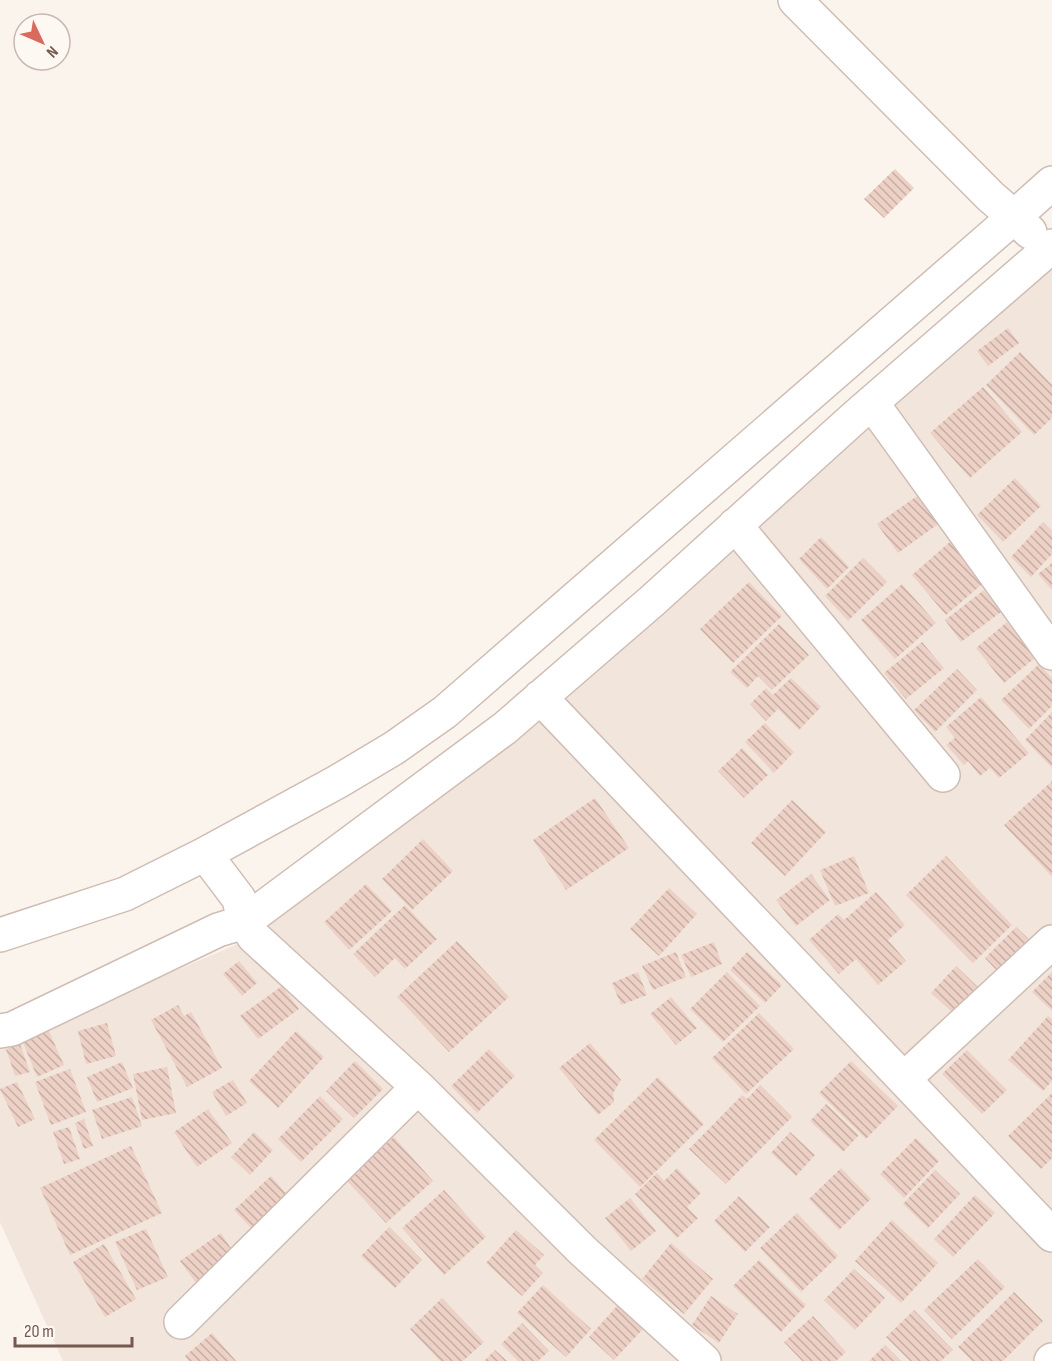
<svg xmlns="http://www.w3.org/2000/svg" width="1052" height="1361" viewBox="0 0 1052 1361" font-family="'Sofia Sans Condensed',sans-serif">
	<defs>
		<pattern id="building-back-hatch" width="6" height="6" patternUnits="userSpaceOnUse" patternTransform="scale(1.5)"><rect width="6" height="6" fill="#eed1c6"/><path d="M-1 5l2 2M0 0l6 6M5-1l2 2" fill="none" stroke="#c5ada3"/></pattern>
	</defs>
	<rect width="100%" height="100%" fill="#fbf4ec"/>
	<path fill="#f2e5db" d="M1052 246V1361H63L0 1222V1046L254 937Z"/>
	<path fill="url(#building-back-hatch)" d="M895 169 914 188 884 218 864 199Z
		M1008 328 1019 343 988 366 977 351Z
		M1020 352 1052 385V418L1034 435 986 385Z
		M983 387 1022 432 970 478 930 433Z
		M1015 478 1041 506 1003 542 977 515Z
		M920 494 941 522 898 553 877 524Z
		M1043 522 1052 531V554L1031 577 1011 557Z
		M821 537 849 567 827 589 799 559Z
		M952 540 987 580 946 615 912 575Z
		M863 558 887 582 848 621 825 596Z
		M1052 563V590L1038 574Z
		M749 582 782 616 733 663 700 629Z
		M902 584 936 623 895 659 861 620Z
		M984 590 1001 612 961 642 945 620Z
		M1007 622 1035 658 1004 683 976 648Z
		M779 624 809 655 772 690 758 676 747 688 730 672Z
		M922 642 944 668 906 699 884 673Z
		M1039 664 1052 678V706L1029 729 1001 700Z
		M957 669 977 690 935 732 914 710Z
		M791 678 821 707 799 730 778 709 766 721 750 704 766 688 773 695Z
		M981 697 1029 753 999 778 990 768 980 776 968 761 964 765 946 745 955 738 946 727Z
		M1052 712V768L1025 740Z
		M765 723 794 752 774 773 745 742Z
		M742 748 768 775 744 798 718 771Z
		M1052 781V877L1004 825Z
		M595 798 629 848 566 890 533 840Z
		M792 800 826 832 785 876 751 843Z
		M423 839 453 871 412 910 382 879Z
		M854 856 869 893 835 906 820 870Z
		M946 856 1012 925 973 963 906 895Z
		M811 874 830 900 796 926 776 900Z
		M366 884 392 911 349 950 324 922Z
		M669 888 697 914 659 956 630 929Z
		M876 892 905 925 888 940 906 961 878 985 856 959 839 974 809 940 838 914 844 920Z
		M405 905 437 939 405 969 395 958 375 977 353 954Z
		M1016 927 1034 944 1002 976 985 958Z
		M457 941 509 997 449 1052 397 997Z
		M714 942 722 964 691 977 681 955Z
		M676 952 686 977 653 990 642 966Z
		M747 952 782 985 765 1003 730 970Z
		M239 961 257 983 242 996 223 974Z
		M956 966 980 989 955 1015 931 993Z
		M638 972 647 995 621 1005 612 983Z
		M727 972 760 1006 723 1042 690 1009Z
		M1052 972V1011L1032 992Z
		M282 986 299 1009 258 1039 240 1016Z
		M671 997 697 1028 676 1045 650 1014Z
		M178 1005 184 1016 191 1012 222 1068 187 1087 151 1020Z
		M759 1013 794 1049 746 1094 712 1058Z
		M1048 1016 1052 1019V1081L1043 1091 1008 1060Z
		M107 1023 116 1056 86 1064 78 1031Z
		M48 1029 64 1065 37 1077 22 1040Z
		M296 1031 324 1057 278 1108 249 1081Z
		M590 1043 621 1080 613 1093 614 1102 598 1115 559 1068Z
		M20 1044 30 1072 15 1076 6 1049Z
		M489 1049 515 1076 477 1113 451 1086Z
		M967 1050 1007 1090 982 1114 942 1074Z
		M355 1061 383 1089 354 1118 326 1091Z
		M851 1061 898 1106 866 1139 819 1093Z
		M122 1062 133 1088 97 1102 87 1077Z
		M167 1067 176 1113 142 1120 133 1074Z
		M70 1069 86 1112 51 1125 35 1082Z
		M658 1077 704 1124 640 1187 594 1140Z
		M233 1080 247 1103 226 1116 212 1092Z
		M17 1082 35 1119 18 1127 0 1089Z
		M760 1085 792 1117 726 1184 689 1149 742 1095 747 1099Z
		M1052 1093V1158L1041 1169 1008 1136Z
		M320 1096 343 1119 301 1162 278 1139Z
		M132 1097 142 1126 102 1139 92 1110Z
		M826 1104 859 1135 843 1152 810 1121Z
		M208 1109 232 1143 197 1167 174 1132Z
		M84 1119 93 1146 84 1149 75 1123Z
		M69 1127 80 1159 64 1164 53 1132Z
		M254 1132 273 1150 250 1175 231 1157Z
		M790 1132 815 1155 796 1176 771 1153Z
		M394 1137 433 1181 386 1223 346 1180Z
		M916 1138 939 1161 904 1198 880 1174Z
		M131 1146 162 1213 70 1255 40 1188Z
		M677 1168 701 1193 687 1207 698 1218 677 1238 635 1194 657 1173 664 1181Z
		M841 1168 871 1199 839 1230 809 1199Z
		M935 1170 960 1194 928 1228 903 1204Z
		M271 1176 290 1198 254 1231 234 1210Z
		M444 1190 486 1237 444 1275 402 1228Z
		M975 1195 995 1213 953 1257 934 1239Z
		M739 1196 770 1227 745 1252 714 1221Z
		M630 1198 656 1231 631 1251 605 1218Z
		M797 1213 838 1256 801 1292 760 1248Z
		M892 1220 938 1263 901 1303 855 1261Z
		M389 1227 422 1260 395 1288 361 1256Z
		M146 1229 168 1277 137 1290 115 1242Z
		M516 1230 544 1255 535 1265 543 1273 522 1296 486 1263Z
		M221 1233 236 1256 196 1283 180 1261Z
		M671 1243 713 1279 684 1314 642 1279Z
		M104 1244 136 1299 105 1317 73 1262Z
		M978 1259 1005 1287 952 1339 924 1310Z
		M759 1260 806 1305 781 1332 733 1286Z
		M854 1269 885 1298 855 1330 824 1300Z
		M543 1285 591 1329 566 1357 517 1313Z
		M1014 1292 1043 1321 1003 1361H972L958 1347Z
		M711 1296 738 1314 719 1343 692 1325Z
		M442 1298 484 1342 463 1361H440L410 1329Z
		M618 1305 643 1329 614 1360 589 1337Z
		M914 1310 953 1350 941 1361H910L886 1337Z
		M813 1316 846 1352 836 1361H802L784 1342Z
		M522 1323 549 1351 538 1361H518L501 1344Z
		M212 1333 236 1361H189L185 1356Z
		M885 1345 901 1361H869Z
		M495 1350 507 1361H484Z"/>
	<g fill="none" stroke-linecap="round" stroke-linejoin="round">
		<defs>
			<path id="minor" d="M1030 232 1014 217 1052 183
				M872 403 1052 653
				M735 525 943 775
				M540 697 1052 1235
				M205 854 239 899 244 922 254 937 418 1087 583 1251 704 1361
				M0 935 125 894 205 854 337 782 394 748 445 712 1014 217 990 196 795 0
				M0 1031 12 1029 218 930 244 922 505 728 652 601 855 417 1052 246
				M904 1079 1052 942
				M181 1322 418 1087
				M1051 1361 1052 1360"/>
		</defs>
		<use href="#minor" stroke="#cfbdb5" stroke-width="36"/>
		<use href="#minor" stroke="#fff" stroke-width="33"/>
	</g>
	<g transform="translate(42 42) rotate(134)"><circle r="28" fill="#fef8f3" stroke="#c7b8b2" stroke-width="1.5"/>
	<path d="M0-4.5L10 22L0 15L-10 22Z" fill="#d96a5d"/>
	<text y="-9" font-size="16" font-weight="bold" text-anchor="middle" fill="#755951">N</text>
	</g>
	<path d="M15 1337v9h117v-9" fill="none" stroke="#755951" stroke-width="3"/>
	<text x="24" y="1337" font-size="18" fill="#755951" stroke="#fef8f3" stroke-width="4.5" paint-order="stroke">20 m</text>
</svg>
